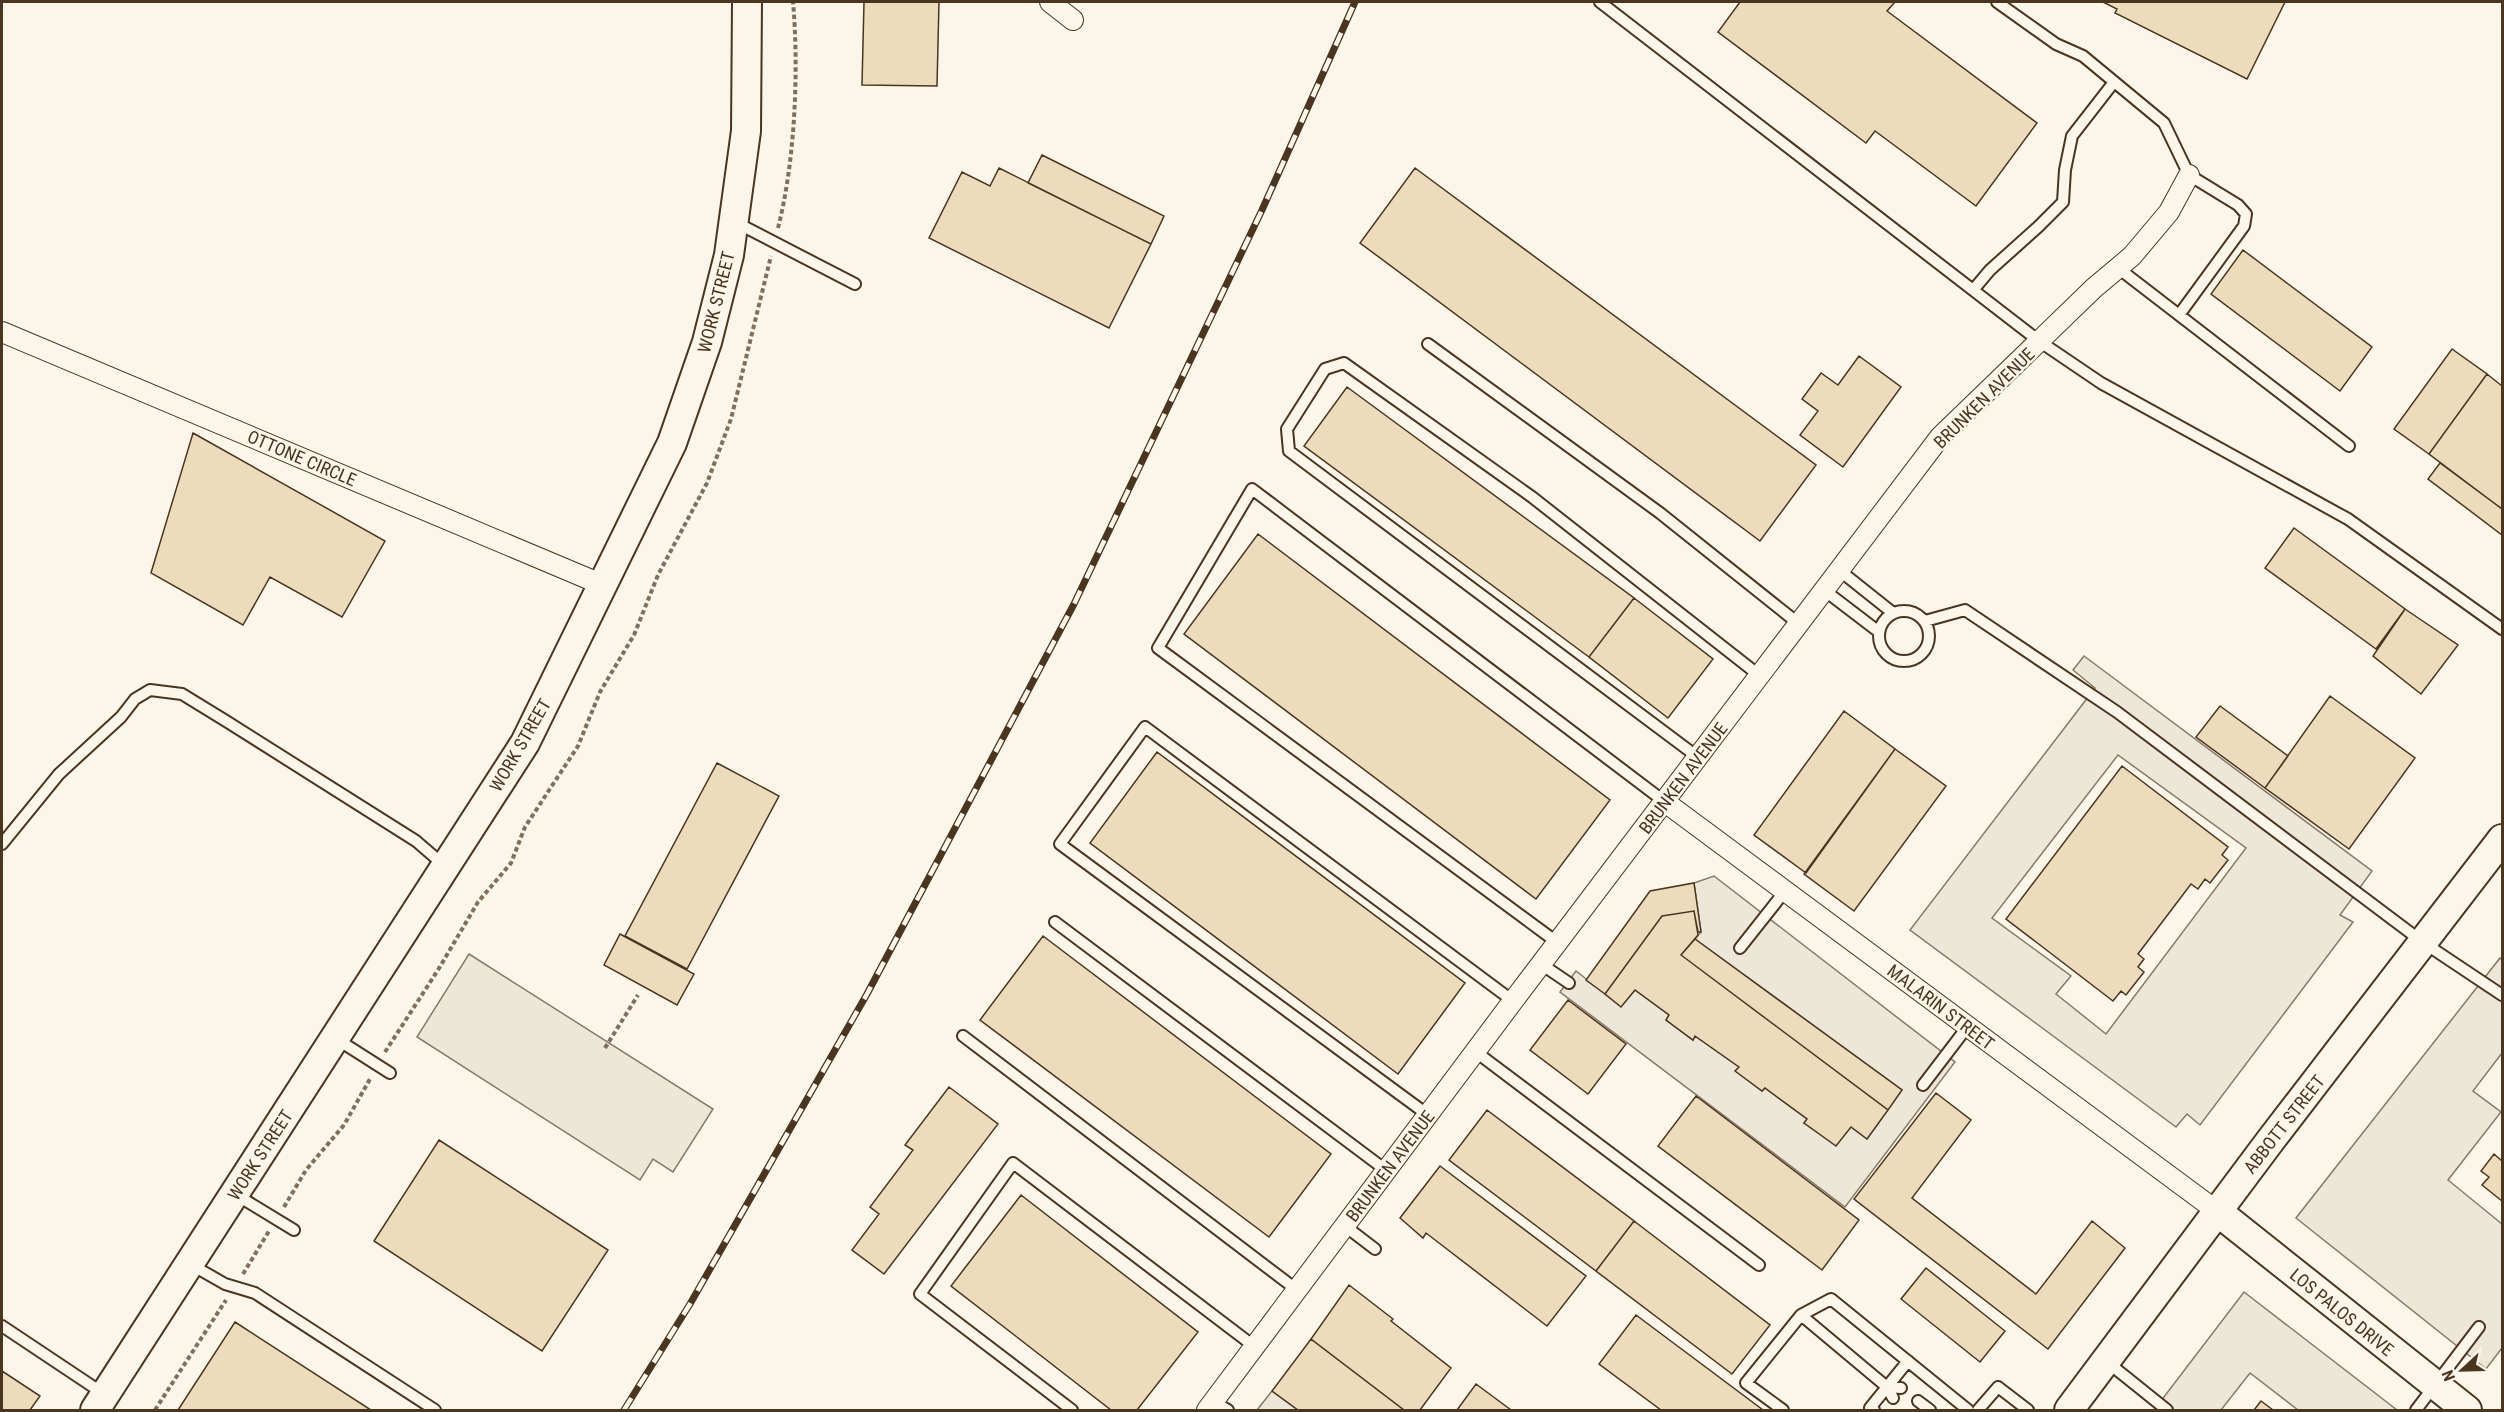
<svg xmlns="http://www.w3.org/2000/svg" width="2504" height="1412" viewBox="0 0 2504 1412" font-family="'Roboto Condensed',sans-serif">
	<rect width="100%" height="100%" fill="#fbf6e9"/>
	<path fill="#ede7d9" stroke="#887966" stroke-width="1.5" fill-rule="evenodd" d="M2084 656 2372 871 2340 915 2353 922 2200 1125 2187 1114 2176 1127 1910 930 2095 688 2073 670ZM2118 755 2246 848 2106 1034 2056 994 2071 976 1992 918Z
		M1714 876 1955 1062 1845 1207 1560 992 1576 971 1621 1006 1635 990 1669 1015 1666 1020 1693 1040 1695 1036 1739 1067 1736 1071 1762 1091 1765 1088 1807 1119 1804 1123 1851 1127 1867 1139 1902 1090 1695 939 1701 932 1694 883Z
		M469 954 713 1109 673 1172 653 1159 640 1180 417 1037Z
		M2500 958 2502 960V1053L2473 1091 2501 1112 2448 1180 2502 1224V1348L2486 1369 2296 1218Z
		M2244 1292 2397 1410H2298L2250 1373 2221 1410H2154Z
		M1272 1391 1298 1410H1257Z"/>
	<path fill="#ecdcbc" stroke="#4a3520" stroke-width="1.5" d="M864 2H939L937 86 862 85Z
		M1740 2H1895L1887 11 2037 123 1976 206 1875 131 1866 143 1718 32Z
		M2103 2H2285L2247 79 2115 13 2117 9Z
		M1042 155 1164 216 1151 244 1028 183Z
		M999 168 1151 244 1109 328 929 238 962 172 990 186Z
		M1415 168 1816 465 1760 541 1360 243Z
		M2243 250 2372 347 2340 391 2211 294Z
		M2452 349 2487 374 2429 454 2394 429Z
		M1859 356 1901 387 1843 467 1800 435 1818 411 1802 399 1821 373 1838 385Z
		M2487 374 2502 386V509L2429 454Z
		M1347 387 1634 598 1589 657 1304 446Z
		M193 433 385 541 342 617 270 577 243 625 151 573Z
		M2440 463 2502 509V535L2428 479Z
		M2294 528 2405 609 2376 649 2265 568Z
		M1258 534 1610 800 1536 899 1184 634Z
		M1634 598 1713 659 1668 718 1589 657Z
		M2405 609 2458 645 2421 694 2373 656Z
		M2330 696 2415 758 2349 849 2265 788Z
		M2220 706 2288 756 2265 788 2196 737Z
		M1844 711 1895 749 1806 873 1754 835Z
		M1895 749 1946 786 1854 911 1804 874Z
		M1157 752 1465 983 1398 1074 1090 843Z
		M717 763 779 796 687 969 625 936Z
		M2122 766 2228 847 2222 855 2228 860 2210 883 2205 879 2198 889 2191 884 2138 954 2144 959 2138 967 2144 972 2126 995 2121 991 2113 1001 2006 919Z
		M1694 883 1701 932H1698L1694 911 1662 916 1605 994 1586 980 1650 891Z
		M1694 911 1698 935 1681 955 1888 1110 1867 1139 1851 1127 1836 1146 1804 1123 1807 1119 1765 1088 1762 1091 1735 1071 1739 1067 1695 1036 1693 1040 1666 1020 1669 1015 1635 990 1621 1007 1605 994 1662 916Z
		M620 934 694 974 677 1005 604 965Z
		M1043 936 1331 1154 1269 1237 980 1020Z
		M1695 939 1902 1090 1888 1110 1681 955Z
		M1568 1000 1626 1044 1588 1094 1530 1050Z
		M949 1087 998 1124 884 1274 852 1250 879 1214 870 1207 913 1150 905 1145Z
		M1936 1093 1971 1120 1912 1198 2036 1294 2092 1221 2125 1248 2048 1349 1854 1199Z
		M1696 1096 1859 1220 1822 1270 1658 1146Z
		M1487 1110 1634 1221 1596 1271 1449 1160Z
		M439 1140 608 1250 542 1351 374 1241Z
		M2494 1154 2502 1161V1201L2482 1185 2489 1177 2481 1171Z
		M1440 1166 1586 1276 1547 1326 1426 1233 1423 1238 1400 1218Z
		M1021 1195 1198 1332 1137 1410H1111L951 1286Z
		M1634 1221 1770 1325 1732 1374 1596 1271Z
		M1926 1268 2005 1331 1980 1362 1901 1299Z
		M1349 1285 1393 1319 1391 1321 1451 1368 1420 1410H1404L1311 1339Z
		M1636 1315 1763 1410H1661L1599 1364Z
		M235 1322 371 1410H178Z
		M1311 1339 1404 1410H1298L1272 1391Z
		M2 1371 40 1396 30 1410H2Z
		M1476 1384 1511 1410H1457Z
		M2261 1401 2273 1410H2254Z"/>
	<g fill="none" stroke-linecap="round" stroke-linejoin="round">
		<defs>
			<path id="lane" d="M1600 2 2039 341 2101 383 2348 519 2502 629
				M1997 2 2056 44 2083 56 2164 123 2189 175 2238 205 2246 214 2244 226 2179 315
				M735 222 855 284
				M2118 268 2349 446
				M1974 289 1990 270 2038 227 2063 202 2065 170 2072 136 2114 82
				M1428 344 1660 513 1799 624
				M1839 570 1893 613
				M1824 590 1879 632
				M1879 636a25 25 0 1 1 50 0a25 25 0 1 1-50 0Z
				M1925 621 1965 610 2117 712 2424 943 2502 995
				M1699 758 1289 451 1287 429 1325 369 1344 363 1532 497 1760 676
				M2 844 59 774 121 717 135 699 150 690 182 694 226 721 416 841 445 866
				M1055 922 1387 1171
				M1558 943 1158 648 1252 489 1665 802
				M1740 948 1785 891
				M1541 964 1569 983
				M963 1036 1297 1290
				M335 1038 390 1073
				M1476 1052 1759 1265
				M1923 1085 1968 1026
				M1428 1115 1060 844 1145 727 1513 1001
				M235 1194 294 1230
				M1345 1226 1375 1249
				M190 1264 225 1284 255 1293 435 1410
				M1801 1315 1831 1299 1968 1410
				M2 1326 104 1394
				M2106 1361 2167 1410
				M1887 1387 1901 1388
				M1918 1401 1930 1410
				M1214 1402 1228 1410
				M1072 1410 920 1294 1013 1163 1255 1347
				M1783 1410 1746 1383 1801 1315 1887 1387 1893 1398
				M1874 1410 1870 1408 1908 1361
				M1978 1410 1998 1387 2028 1410
				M2416 1410 2479 1327"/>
			<path id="street" d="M1050 2 1073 20
				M2 332 603 585
				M1665 802 2218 1212
				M1207 1410 1513 1001 1940 437 2094 288 2132 256 2169 212 2189 175"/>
			<path id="secondary" d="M2218 1212 2467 1410
				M95 1410 525 743 672 443 707 342 729 255 746 131 747 2
				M2069 1410 2270 1141 2502 839"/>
		</defs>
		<use href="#lane" stroke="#4a3520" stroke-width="14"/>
		<use href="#street" stroke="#4a3520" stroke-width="22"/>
		<use href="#secondary" stroke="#4a3520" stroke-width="32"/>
		<path stroke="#7f6f5c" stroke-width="4" stroke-dasharray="4.5 3" stroke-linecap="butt" d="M778 228C795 162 799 70 793 2
			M605 1048 638 995
			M385 1052 438 970 478 902 511 863 525 827 578 746 600 692 634 635 658 575 707 483 731 419 771 256
			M284 1207 306 1170 344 1125 370 1079
			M243 1274 269 1231
			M155 1410 226 1300"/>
		<use href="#lane" stroke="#fbf6e9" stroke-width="10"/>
		<use href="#street" stroke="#fbf6e9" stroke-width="20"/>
		<use href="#secondary" stroke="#fbf6e9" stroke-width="28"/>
		<defs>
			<path id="rail" d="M624 1410 690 1304 867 994 1074 604 1262 210 1355 2"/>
		</defs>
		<use href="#rail" stroke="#4a3520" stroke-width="7"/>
		<use href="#rail" stroke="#fbf6e9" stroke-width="4.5" stroke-dasharray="14" stroke-linecap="butt"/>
	</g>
	<g text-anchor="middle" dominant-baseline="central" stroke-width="4.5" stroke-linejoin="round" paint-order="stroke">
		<g font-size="18" fill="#4a3520" stroke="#fbf6e9">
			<text transform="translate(716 302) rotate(-76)">WORK STREET</text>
			<text transform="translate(1984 398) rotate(-45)">BRUNKEN AVENUE</text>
			<text transform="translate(302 458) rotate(23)">OTTONE CIRCLE</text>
			<text transform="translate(520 745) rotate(-60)">WORK STREET</text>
			<text transform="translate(1683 778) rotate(-53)">BRUNKEN AVENUE</text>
			<text transform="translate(1941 1007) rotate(37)">MALARIN STREET</text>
			<text transform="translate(2284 1124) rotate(-52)">ABBOTT STREET</text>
			<text transform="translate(260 1155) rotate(-57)">WORK STREET</text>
			<text transform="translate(1390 1166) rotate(-53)">BRUNKEN AVENUE</text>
			<text transform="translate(2342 1312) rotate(39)">LOS PALOS DRIVE</text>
		</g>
	</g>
	<rect width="2504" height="1412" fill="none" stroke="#4a3520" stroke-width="6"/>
	<g transform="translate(2462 1370) rotate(248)" stroke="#fbf6e9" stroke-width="4.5" paint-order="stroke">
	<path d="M0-4.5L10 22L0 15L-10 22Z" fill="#4a3520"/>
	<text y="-9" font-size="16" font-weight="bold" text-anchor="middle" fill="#4a3520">N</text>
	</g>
</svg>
